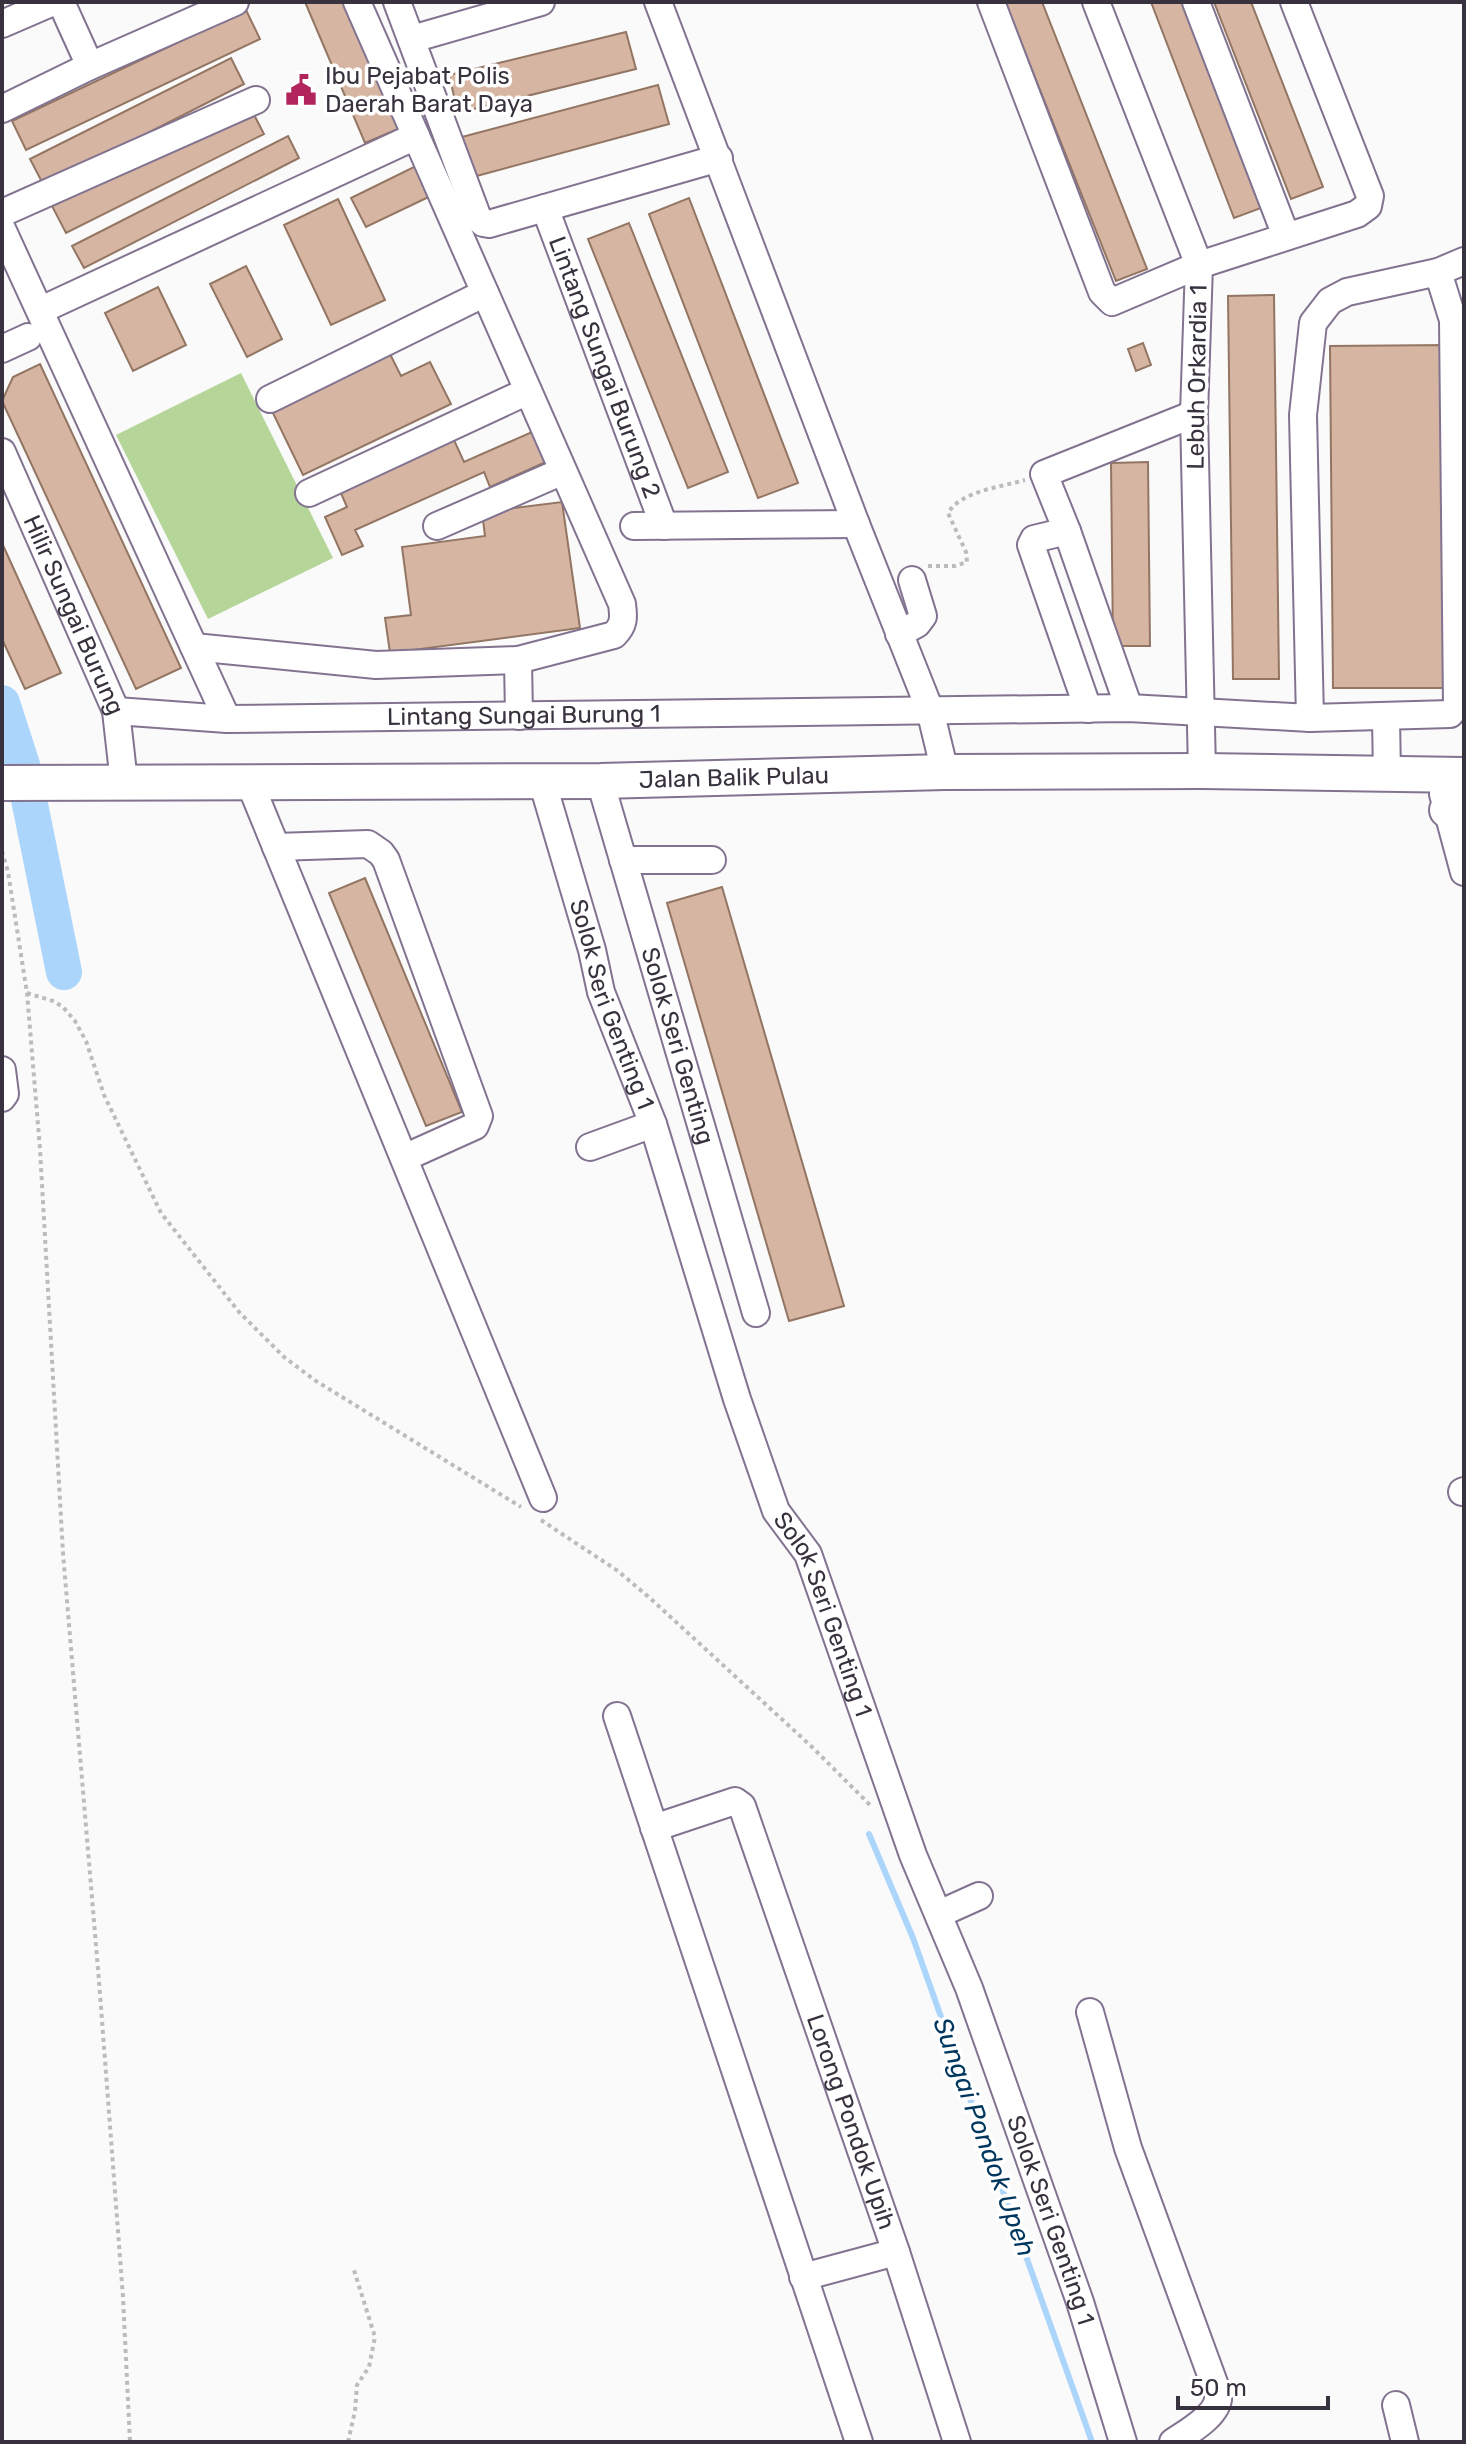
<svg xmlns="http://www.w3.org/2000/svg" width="1466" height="2444" viewBox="0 0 1466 2444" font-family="Rubik,sans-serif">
	<rect width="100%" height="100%" fill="#fafafa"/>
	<path fill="#b5d599" d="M241 373 333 558 208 619 116 435Z"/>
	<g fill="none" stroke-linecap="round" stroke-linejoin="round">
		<path stroke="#acd5fb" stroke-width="6" d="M869 1834 913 1938 1092 2442"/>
		<path stroke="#acd5fb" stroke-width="36" d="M2 703 22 765 64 972"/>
	</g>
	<path fill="#d6b6a2" stroke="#937563" stroke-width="2" d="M305 2H344L398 129 365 143Z
		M1005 2H1042L1147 269 1116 281Z
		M1151 2H1182L1261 208 1234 218Z
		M1214 2H1251L1323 187 1291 199Z
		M246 10 260 39 26 150 12 121Z
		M626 32 636 69 458 113 449 75Z
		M231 58 244 84 44 186 30 159Z
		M658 85 669 124 473 177 462 137Z
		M250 107 264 134 66 233 52 206Z
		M288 136 299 158 84 268 72 246Z
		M422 163 437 193 366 227 351 198Z
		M689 198 798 483 758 498 649 214Z
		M338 199 385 300 331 325 284 225Z
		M629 223 728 472 688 488 588 239Z
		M246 266 282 339 247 357 210 284Z
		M158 287 186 345 133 371 105 313Z
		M1274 295 1279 679H1233L1228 296Z
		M1143 343 1151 365 1136 371 1128 349Z
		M1446 345 1449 688H1333L1330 346Z
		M389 352 401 376 430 362 451 404 303 475 271 409Z
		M40 364 181 668 136 689 2 401 13 377Z
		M532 432 546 462 490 487 484 472 355 530 363 546 342 555 325 517 347 507 340 491 454 440 464 462Z
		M1148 462 1150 646H1113L1111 463Z
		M562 502 580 628 390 653 385 618 411 615 402 547 485 536 482 512Z
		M2 543 61 673 25 689 2 639Z
		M365 878 462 1112 426 1126 329 893Z
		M722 887 844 1306 789 1321 667 903Z"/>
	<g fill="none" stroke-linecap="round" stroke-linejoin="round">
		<defs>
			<g id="minor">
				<path d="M61 2 90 66"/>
				<path d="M397 2 478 218 483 223 489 224 719 158"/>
				<path d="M658 2 856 524 930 710 945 772"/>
				<path d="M991 2 1102 292 1112 302 1199 265 1357 214 1368 206 1370 196 1294 2"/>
				<path d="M1096 2 1199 265 1194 414 1202 771"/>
				<path d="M1196 2 1286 236"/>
				<path d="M2 24 53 2"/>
				<path d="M412 39 541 2"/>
				<path d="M2 109 90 66 235 2"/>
				<path id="s1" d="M545 208 664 526"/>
				<path d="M2 213 256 100"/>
				<path d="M2 229 227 719"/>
				<path d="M41 310 416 136"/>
				<path d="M2 349 28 337"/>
				<path d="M270 399 485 293"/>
				<path id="s2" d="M2 452 116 711 124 782"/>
				<path d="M309 493 528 391"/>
				<path d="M437 526 563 471"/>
				<path d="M634 526 856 524"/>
				<path d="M1067 531 1034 539 1031 545 1088 709"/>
				<path d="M899 634 917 624 923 616 912 580"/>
				<path d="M194 647 376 665 518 660 614 635C624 625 624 618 622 604L357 2"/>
				<path d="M518 660 519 716"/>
				<path d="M1129 708 1067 531 1044 474 1194 414"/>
				<path id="s3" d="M116 711 227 719 1129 708 1310 718 1450 714 1457 706 1453 320 1438 272"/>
				<path d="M1310 718 1303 415 1313 323 1330 301 1347 292 1438 272 1464 261"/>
				<path d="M1386 718 1387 774"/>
				<path d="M249 781 543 1498"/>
				<path id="s4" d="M542 781 592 950 601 992 653 1124 737 1399 776 1511 808 1554 913 1855 969 1988 1080 2302 1123 2442"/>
				<path id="s5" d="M600 781 756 1313"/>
				<path d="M1443 794 1464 872"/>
				<path d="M276 847 368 844 381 853 386 860 479 1116 475 1126 404 1158"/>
				<path d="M623 860H712"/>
				<path d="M2 1070 5 1094 2 1098"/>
				<path d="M590 1147 653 1124"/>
				<path d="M1462 1492 1464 1491"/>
				<path d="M617 1716 859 2442"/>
				<path id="s6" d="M654 1828 735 1801 742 1806 896 2252 957 2442"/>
				<path d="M939 1914 979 1896"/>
				<path d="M1090 2012 1128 2148 1218 2394C1221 2414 1188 2432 1173 2442"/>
				<path d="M803 2277 896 2252"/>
				<path d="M1396 2405 1405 2442"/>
			</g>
			<g id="major">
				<path id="s7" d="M2 783 600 781 945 772 1202 771 1464 775"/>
				<path d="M1447 810 1464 795"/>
			</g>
		</defs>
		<use href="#minor" stroke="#827390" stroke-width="30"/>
		<use href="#major" stroke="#827390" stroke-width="38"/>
		<path stroke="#bdbbbf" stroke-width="4" stroke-dasharray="4 4" stroke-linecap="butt" d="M928 566H955L967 562 966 552 948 513C961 491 1001 487 1025 480
			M2 851 8 872 27 993 40 1149 63 1553 99 1981 123 2297 130 2442
			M27 993 53 1001 63 1007 75 1021 86 1041 104 1095 161 1213 239 1312 284 1357 316 1381 521 1507
			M541 1520 618 1571 651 1599 811 1746 872 1807
			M348 2442 355 2411 357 2385 369 2367 375 2337 353 2267"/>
		<use href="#minor" stroke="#fff" stroke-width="26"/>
		<use href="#major" stroke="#fff" stroke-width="34"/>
	</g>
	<defs>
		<symbol id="civic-bare" viewBox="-9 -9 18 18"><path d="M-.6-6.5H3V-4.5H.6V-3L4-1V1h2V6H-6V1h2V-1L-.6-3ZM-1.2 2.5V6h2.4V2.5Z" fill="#b2245c" stroke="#fff" stroke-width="2.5" paint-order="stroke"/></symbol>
	</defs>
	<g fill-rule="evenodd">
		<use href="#civic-bare" x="279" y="68" width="44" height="44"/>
	</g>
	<g text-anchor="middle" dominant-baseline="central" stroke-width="7" stroke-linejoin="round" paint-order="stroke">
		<g font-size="24" fill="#38323e" stroke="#fff" text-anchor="start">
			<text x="325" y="76">Ibu Pejabat Polis<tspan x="325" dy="28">Daerah Barat Daya</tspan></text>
		</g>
		<g font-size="24" fill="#38323e" stroke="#fff">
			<text stroke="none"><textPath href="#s1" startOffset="170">Lintang Sungai Burung 2</textPath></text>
			<text transform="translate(1197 377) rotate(-89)">Lebuh Orkardia 1</text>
			<text stroke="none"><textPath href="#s2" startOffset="178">Hilir Sungai Burung</textPath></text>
			<text stroke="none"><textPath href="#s3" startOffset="408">Lintang Sungai Burung 1</textPath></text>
			<text stroke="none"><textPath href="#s7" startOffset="732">Jalan Balik Pulau</textPath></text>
			<text stroke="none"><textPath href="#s4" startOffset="234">Solok Seri Genting 1</textPath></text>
			<text stroke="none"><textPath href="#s5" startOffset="276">Solok Seri Genting</textPath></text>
			<text stroke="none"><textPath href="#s4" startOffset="882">Solok Seri Genting 1</textPath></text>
			<text stroke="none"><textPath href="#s6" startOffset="428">Lorong Pondok Upih</textPath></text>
			<text stroke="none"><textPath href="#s4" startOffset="1530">Solok Seri Genting 1</textPath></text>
		</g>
		<g font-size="26" font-style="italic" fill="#00375e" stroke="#fff">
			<text transform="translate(984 2137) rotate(70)">Sungai Pondok Upeh</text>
		</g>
	</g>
	<rect width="1466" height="2444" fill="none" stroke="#38323e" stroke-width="8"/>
	<path d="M1178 2396v12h150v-12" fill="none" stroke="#38323e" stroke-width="4"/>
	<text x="1190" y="2396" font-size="24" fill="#38323e" stroke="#ffffff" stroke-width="6" paint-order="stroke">50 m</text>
</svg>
